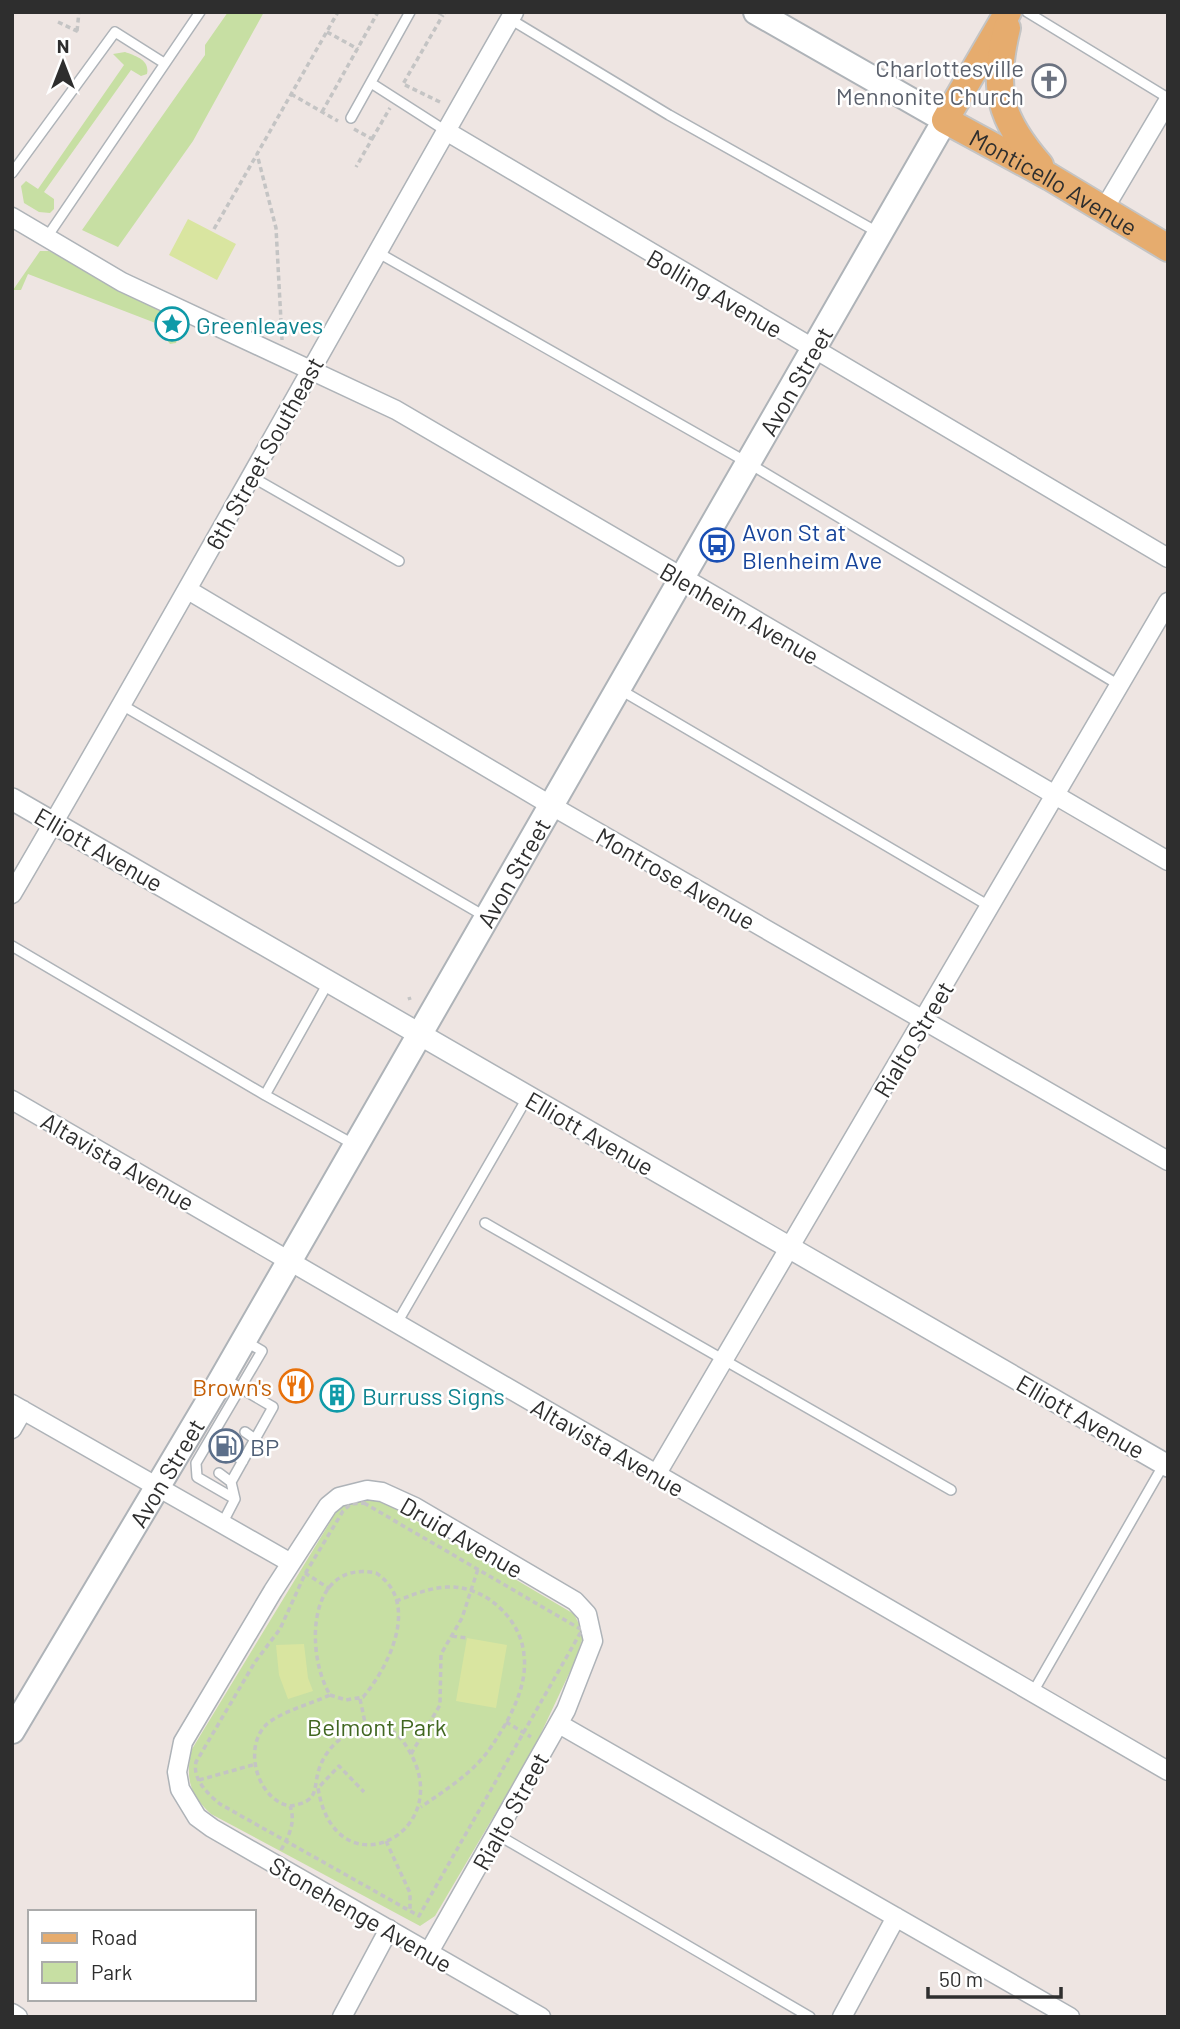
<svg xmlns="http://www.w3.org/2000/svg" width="1180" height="2029" viewBox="0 0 1180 2029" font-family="Barlow,sans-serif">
	<rect width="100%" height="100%" fill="#eee5e2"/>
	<path fill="#c7dfa3" d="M228 12H264L193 141 118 247 82 230 205 55V45Z
		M125 52C136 56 150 60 147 74L141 76 131 70 44 192 54 199V209L50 213 39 212 24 203 21 186 26 181 38 189 124 65 113 54Z
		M40 251H49L178 315 183 323 176 343 170 344 167 340 171 329 28 274 21 290H13Z
		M351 1497 379 1499 391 1506 574 1614 584 1634 575 1661 535 1746 435 1916 420 1926 211 1814C189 1794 185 1777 192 1749L338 1509Z"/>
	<path fill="#d9e5a0" d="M188 219 236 244 217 280 169 255Z
		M467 1638 507 1645 496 1708 456 1701Z
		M304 1644 308 1678 313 1691 288 1699 279 1675 276 1645Z"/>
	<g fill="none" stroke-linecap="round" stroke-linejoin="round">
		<defs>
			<path id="service" d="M1027 12 1168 98
				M510 19 669 115 879 233
				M371 83 446 131
				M351 118 410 12
				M12 173 115 32 164 63
				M47 237 200 12
				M377 252 750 464 1119 685
				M252 477 399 561
				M619 689 989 906
				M122 705 486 917
				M12 946 265 1095
				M328 983 265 1095 353 1144
				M485 1223 951 1490
				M397 1323 527 1098
				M245 1432 255 1439
				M232 1453 243 1461
				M219 1473 231 1482
				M235 1499 197 1477 196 1463 262 1351 245 1341
				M222 1524 235 1499 231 1482 273 1407 225 1379
				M1033 1692 1164 1464
				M498 1835 810 2017"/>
			<path id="minor" d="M446 131 1168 558
				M1104 209 1168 101
				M12 217 122 282 396 410 1168 861
				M188 590 552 806 1168 1161
				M12 894C183 602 346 305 514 12
				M12 1100 1168 1771
				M12 1404 291 1563
				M12 1429 23 1410
				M656 1475 1168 602
				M559 1724 1070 2017
				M429 1952 566 1710 593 1641 587 1614 575 1601 415 1507 382 1492 367 1490 339 1497 328 1506 273 1591 183 1742 177 1772 180 1789 197 1817 212 1828 541 2017
				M12 2013 18 2017
				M342 2017 389 1929
				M842 2017 896 1917"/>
			<path id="tertiary" d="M12 799 1168 1466"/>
			<g id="secondary">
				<path id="s1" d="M12 1731 217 1387 945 120 756 12"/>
			</g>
			<g id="primary">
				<path id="s2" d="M1008 12 945 120 1050 177 1168 248"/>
				<path d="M1007 28C992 89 999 118 1040 165"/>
			</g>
		</defs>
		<use href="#service" stroke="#aeb3b8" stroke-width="12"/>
		<use href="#minor" stroke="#aeb3b8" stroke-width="21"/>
		<use href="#tertiary" stroke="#aeb3b8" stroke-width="24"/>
		<use href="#secondary" stroke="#aeb3b8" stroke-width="28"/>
		<use href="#primary" stroke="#c4c4c4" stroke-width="30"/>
		<path stroke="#c4c4c4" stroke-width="3.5" stroke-dasharray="5 3.5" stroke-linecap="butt" d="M437 12 443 15 445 12
			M58 22 81 33
			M77 31 79 12
			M327 32 358 49
			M291 94 338 121
			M440 102 403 84 443 15
			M322 112 378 12
			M354 129 372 139 356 167
			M372 139 390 108
			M214 229 256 156
			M282 340 276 228 257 154 338 12
			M409 997 410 1000
			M364 1503 582 1630 419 1916 220 1804C208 1794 192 1779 196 1762L255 1662 280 1629 305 1574 343 1511 351 1504Z
			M305 1573 330 1589
			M396 1601C412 1595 429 1588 447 1587 484 1585 521 1618 524 1655 528 1685 510 1719 493 1744 475 1772 448 1788 421 1807
			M452 1636 467 1638
			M330 1695 346 1700 363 1697C389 1667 421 1602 376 1573 307 1559 305 1653 330 1695 313 1703 277 1713 265 1726 243 1750 258 1800 290 1806 323 1801 311 1787 321 1764 329 1745 348 1729 369 1728 389 1726 399 1733 408 1749 460 1833 335 1895 318 1788L339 1766 364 1792
			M360 1699 366 1727
			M506 1722 531 1737
			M411 1754 440 1705 441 1654 462 1618 478 1569
			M199 1780 256 1764
			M386 1841 410 1893V1910
			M281 1850C289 1836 296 1822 290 1806"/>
		<use href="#service" stroke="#fff" stroke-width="9"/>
		<use href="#minor" stroke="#fff" stroke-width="18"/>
		<use href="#tertiary" stroke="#fff" stroke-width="21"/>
		<use href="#secondary" stroke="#fff" stroke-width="24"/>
		<use href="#primary" stroke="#e6ac6e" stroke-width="26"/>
	</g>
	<defs>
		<symbol id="church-ring" viewBox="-11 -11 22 22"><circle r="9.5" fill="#fff" stroke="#6b7280" stroke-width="1.5"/><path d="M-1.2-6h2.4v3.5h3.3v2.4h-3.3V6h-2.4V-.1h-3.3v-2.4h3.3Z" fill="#6b7280"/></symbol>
		<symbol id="sight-ring" viewBox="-11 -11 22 22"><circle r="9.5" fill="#fff" stroke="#0f9aa8" stroke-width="1.5"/><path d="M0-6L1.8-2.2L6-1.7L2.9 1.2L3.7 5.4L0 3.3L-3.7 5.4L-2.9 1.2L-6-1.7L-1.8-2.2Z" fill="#0f9aa8"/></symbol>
		<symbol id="bus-ring" viewBox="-11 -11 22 22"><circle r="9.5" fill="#fff" stroke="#1a4fb4" stroke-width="1.5"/><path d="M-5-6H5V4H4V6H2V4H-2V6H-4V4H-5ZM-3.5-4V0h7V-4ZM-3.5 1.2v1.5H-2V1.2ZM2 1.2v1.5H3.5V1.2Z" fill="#1a4fb4"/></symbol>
		<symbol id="restaurant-ring" viewBox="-11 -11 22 22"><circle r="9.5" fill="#fff" stroke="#e8710a" stroke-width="1.5"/><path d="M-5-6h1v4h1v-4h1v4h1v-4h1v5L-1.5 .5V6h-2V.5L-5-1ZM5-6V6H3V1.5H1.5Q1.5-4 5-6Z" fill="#e8710a"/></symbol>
		<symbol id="building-ring" viewBox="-11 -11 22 22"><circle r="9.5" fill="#fff" stroke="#0f9aa8" stroke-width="1.5"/><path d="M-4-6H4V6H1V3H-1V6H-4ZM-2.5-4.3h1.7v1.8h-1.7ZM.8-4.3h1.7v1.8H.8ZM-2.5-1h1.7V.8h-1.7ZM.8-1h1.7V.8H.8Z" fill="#0f9aa8"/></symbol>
		<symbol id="fuel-ring" viewBox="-11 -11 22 22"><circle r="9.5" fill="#fff" stroke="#5c6f8a" stroke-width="1.5"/><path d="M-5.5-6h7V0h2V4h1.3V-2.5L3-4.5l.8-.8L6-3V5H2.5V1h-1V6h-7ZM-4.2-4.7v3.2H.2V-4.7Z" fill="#5c6f8a"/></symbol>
	</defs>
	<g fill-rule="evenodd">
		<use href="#church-ring" x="1030" y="62" width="38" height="38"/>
		<use href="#sight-ring" x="153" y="305" width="38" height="38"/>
		<use href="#bus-ring" x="698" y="526" width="38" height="38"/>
		<use href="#restaurant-ring" x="277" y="1367" width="38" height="38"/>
		<use href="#building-ring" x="318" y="1376" width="38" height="38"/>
		<use href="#fuel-ring" x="207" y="1427" width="38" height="38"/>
	</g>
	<g text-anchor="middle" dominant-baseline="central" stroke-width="5" stroke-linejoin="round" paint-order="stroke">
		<g font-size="24" fill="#5b616d" stroke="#fff" text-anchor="end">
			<text x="1024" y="67">Charlottesville<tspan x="1024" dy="28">Mennonite Church</tspan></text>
		</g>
		<g font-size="24" fill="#2e2e2e" stroke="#fff">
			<text stroke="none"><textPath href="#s2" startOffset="250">Monticello Avenue</textPath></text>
			<text transform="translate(715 293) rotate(30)">Bolling Avenue</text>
			<text stroke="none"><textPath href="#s1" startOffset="1561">Avon Street</textPath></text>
			<text transform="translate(264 453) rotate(-61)">6th Street Southeast</text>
			<text transform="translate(740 613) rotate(30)">Blenheim Avenue</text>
			<text transform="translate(99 849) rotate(30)">Elliott Avenue</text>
			<text stroke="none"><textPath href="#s1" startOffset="994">Avon Street</textPath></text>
			<text transform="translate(676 878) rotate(30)">Montrose Avenue</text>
			<text transform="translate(913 1039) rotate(-59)">Rialto Street</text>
			<text transform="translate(590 1133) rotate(30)">Elliott Avenue</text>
			<text transform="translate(118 1161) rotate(30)">Altavista Avenue</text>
			<text transform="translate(1081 1416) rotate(30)">Elliott Avenue</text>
			<text transform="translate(608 1447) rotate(30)">Altavista Avenue</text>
			<text stroke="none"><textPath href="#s1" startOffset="301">Avon Street</textPath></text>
			<text transform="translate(462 1537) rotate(30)">Druid Avenue</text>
			<text transform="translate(510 1811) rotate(-61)">Rialto Street</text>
			<text transform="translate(361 1914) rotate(30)">Stonehenge Avenue</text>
		</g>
		<g font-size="24" fill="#0d838f" stroke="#fff" text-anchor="start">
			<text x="196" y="324">Greenleaves</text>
			<text x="362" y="1395">Burruss Signs</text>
		</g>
		<g font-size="24" fill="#164399" stroke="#fff" text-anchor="start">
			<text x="742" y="531">Avon St at<tspan x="742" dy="28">Blenheim Ave</tspan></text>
		</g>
		<g font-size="24" fill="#c56008" stroke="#fff" text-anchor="end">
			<text x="272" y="1386">Brown's</text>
		</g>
		<g font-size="24" fill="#4e5e75" stroke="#fff" text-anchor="start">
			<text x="250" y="1446">BP</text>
		</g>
		<g font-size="24" fill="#416721" stroke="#fff">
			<text x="377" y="1726">Belmont Park</text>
		</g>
	</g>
	<rect width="1180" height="2029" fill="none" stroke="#2e2e2e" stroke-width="28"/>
	<rect x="28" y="1910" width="228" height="91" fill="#ffffff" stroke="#ababab" stroke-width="2"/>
	<rect x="42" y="1933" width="35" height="10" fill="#e6ac6e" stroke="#ababab" stroke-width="2"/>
	<text x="91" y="1945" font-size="21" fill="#2e2e2e">Road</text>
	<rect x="42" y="1962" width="35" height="21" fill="#c7dfa3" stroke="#ababab" stroke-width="2"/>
	<text x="91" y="1980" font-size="21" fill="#2e2e2e">Park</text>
	<g transform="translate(63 63)" stroke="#ffffff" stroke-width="5" paint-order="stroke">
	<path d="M0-5L12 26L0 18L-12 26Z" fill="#2e2e2e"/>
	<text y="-10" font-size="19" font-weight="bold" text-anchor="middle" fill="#2e2e2e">N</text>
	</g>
	<path d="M928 1987v10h133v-10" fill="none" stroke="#2e2e2e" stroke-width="3.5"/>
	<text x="939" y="1987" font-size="21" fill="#2e2e2e" stroke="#ffffff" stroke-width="5" paint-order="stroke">50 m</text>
</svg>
